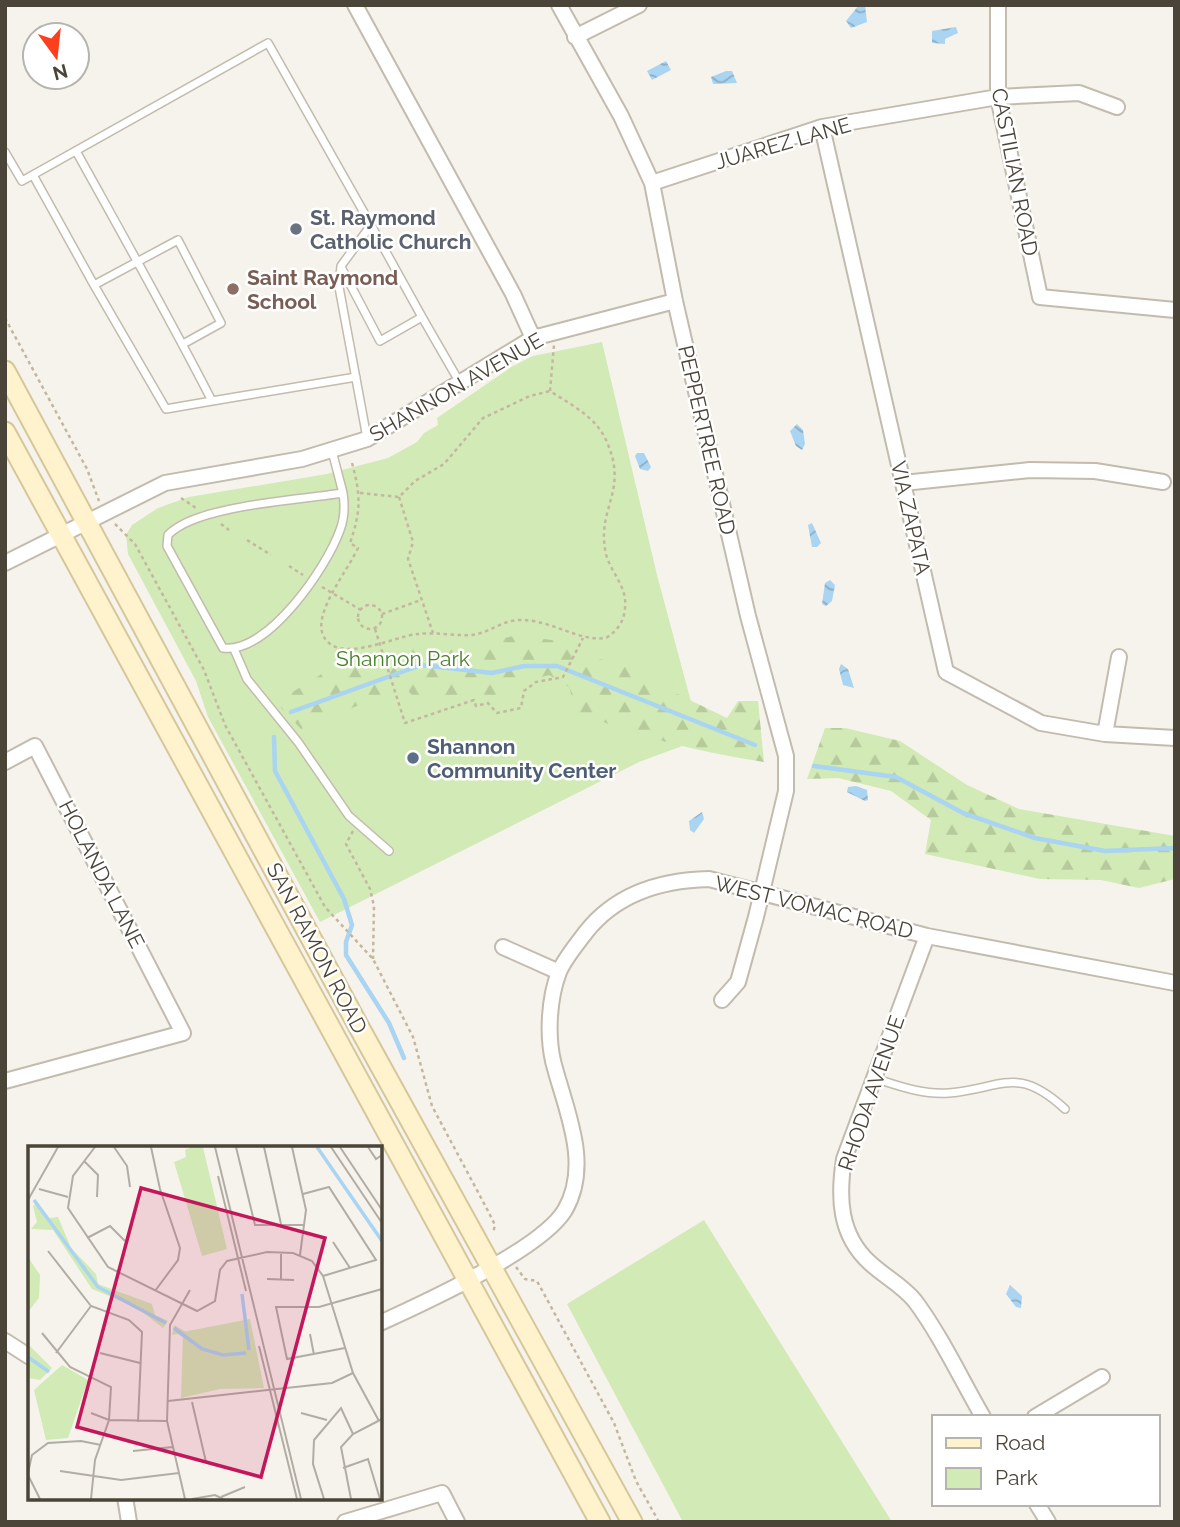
<svg xmlns="http://www.w3.org/2000/svg" width="1180" height="1527" viewBox="0 0 1180 1527" font-family="Raleway,sans-serif">
	<defs>
		<pattern id="forest-firs" width="22" height="20" patternUnits="userSpaceOnUse" patternTransform="scale(1.75)"><rect width="22" height="20" fill="#d2eab5"/><path d="M5 1l3.5 6h-7zM16 11l3.5 6h-7z" fill="#b6ca9c"/></pattern>
		<pattern id="water-waves" width="16" height="10" patternUnits="userSpaceOnUse" patternTransform="scale(1.75)"><rect width="16" height="10" fill="#a9d4f2"/><path d="M0 5q4-4 8 0t8 0" fill="none" stroke="#8caec5"/></pattern>
	</defs>
	<rect width="100%" height="100%" fill="#f6f3ec"/>
	<path fill="#d2eab5" d="M602 342 657 575 701 739 639 762 320 922 208 717 196 681 128 554 126 535 132 525 158 508 189 497 327 474 388 458 417 442 424 433 438 425 437 418 513 366 533 356Z
		M704 1220 892 1522H683L567 1304Z"/>
	<path fill="url(#forest-firs)" d="M517 635 565 642 591 657 632 667 673 692 727 718 738 701H758L764 762C700 752 636 737 576 711L569 687 549 675 529 680 512 700 494 695 419 703 402 684 381 696 301 729 281 708 283 698 328 670 365 658 406 651 416 644 453 642 476 645Z
		M825 728H845L900 741 967 785 1019 809 1175 836V879L1139 888 1101 880 1040 879 925 854 931 820 891 791 838 778 807 779Z"/>
	<path fill="url(#water-waves)" d="M859 5H865L867 22 851 28 846 21Z
		M956 27 958 33 945 39V44L932 43V31Z
		M666 61 671 70 652 80 647 71Z
		M726 71H732L737 83 713 84 711 77Z
		M797 424 803 430 805 444 802 450 796 446 790 431Z
		M637 453H644L651 467 648 471 640 469 635 456Z
		M812 523 821 543 817 547H812L808 525Z
		M830 580 835 585 832 601 826 606 822 604 825 583Z
		M841 664 848 669 854 688 843 685 839 669Z
		M856 786 867 790 868 800 865 801 847 792 848 787Z
		M702 812 704 819 694 833 690 830 689 821Z
		M1010 1285 1022 1296 1021 1308 1016 1307 1006 1294Z"/>
	<g fill="none" stroke-linecap="round" stroke-linejoin="round">
		<path stroke="#a9d4f2" stroke-width="4.5" d="M291 712 421 665 492 673 524 666H557L755 745
			M274 737 275 771 344 899 352 925 346 942V955L389 1023 404 1058
			M814 766 896 777 963 813 1035 838 1105 851 1175 848"/>
		<defs>
			<path id="service" d="M76 151C122 234 169 317 212 401L166 409 94 285 178 240 221 323 183 344
				M5 152 22 181 268 43 371 225 341 266 339 287 367 438
				M33 175 94 285
				M341 267 380 341 422 317 371 225
				M422 317 460 383
				M212 401 356 377
				M332 451 343 493C300 500 196 505 168 535L167 546 223 648C268 654 327 567 340 530 345 517 345 506 343 493
				M234 649 247 679 298 742 349 816 389 851
				M874 1078C899 1086 923 1095 949 1093 1003 1088 1017 1065 1065 1109"/>
			<path id="minor" d="M355 5 513 294 533 338
				M559 5 621 116 652 183 675 301 748 616 786 756V791L756 917 738 982 722 1000
				M998 5V97L1040 297 1175 310
				M575 37 639 5
				M822 127 946 672 1041 723 1105 734 1175 738
				M652 183 822 127 998 97 1079 93 1117 107
				M903 483 1030 470 1095 471 1163 482
				M5 563 165 483 302 459 367 439 533 338 675 301
				M1105 734 1119 657
				M5 762 35 746 183 1033 5 1081
				M927 936 844 1159C838 1197 839 1235 870 1263 885 1277 902 1285 915 1301 941 1336 961 1379 983 1417
				M503 947 559 972
				M380 1323C424 1303 542 1249 565 1210 592 1163 565 1109 553 1061 547 1034 549 998 559 972 565 958 577 944 586 932 616 894 662 880 709 879L927 936 1175 983
				M5 1341 30 1357
				M1035 1417 1102 1377
				M125 1497 129 1522
				M1037 1504 1048 1522
				M345 1522 442 1493 457 1522"/>
			<path id="secondary" d="M5 371 360 1029 632 1522
				M5 432 600 1522"/>
		</defs>
		<use href="#service" stroke="#c2bbae" stroke-width="10"/>
		<use href="#minor" stroke="#c2bbae" stroke-width="18"/>
		<use href="#secondary" stroke="#d6c79b" stroke-width="23"/>
		<path stroke="#c4b79f" stroke-width="2.5" stroke-dasharray="3.5 3.5" stroke-linecap="butt" d="M5 318 87 469 99 501
			M352 463C361 496 361 511 350 543L358 548C348 570 313 613 323 635 337 666 394 636 418 634 436 632 454 636 472 635 489 633 501 621 518 620 552 619 577 642 606 638 617 631 624 622 625 608 628 585 608 571 605 549 598 506 629 490 606 440 595 416 571 405 550 391L554 345
			M360 493 399 497 415 481 444 464 483 418 530 396 550 391
			M399 497 413 542 408 559 433 633
			M181 498 196 508
			M115 524 135 544 204 670 225 725 325 907 373 959 413 1037 432 1106 487 1209 495 1225 493 1233
			M221 524 229 530
			M247 540 271 555
			M289 566 303 575
			M322 587 361 610
			M358 617a12 12 0 1 1 24 0a12 12 0 1 1-24 0Z
			M382 614 421 600
			M375 629 405 723 474 700 476 706 488 703 497 713 521 708 524 691 536 682 563 677 583 638
			M353 831 346 844 370 889 374 906 373 959
			M516 1267 525 1279 537 1281 614 1423 636 1481 659 1522"/>
		<use href="#service" stroke="#fff" stroke-width="7"/>
		<use href="#minor" stroke="#fff" stroke-width="14"/>
		<use href="#secondary" stroke="#fff3cd" stroke-width="19"/>
	</g>
	<circle fill="#6b7280" stroke="#fff" stroke-width="2.5" cx="296" cy="229" r="7"/>
	<circle fill="#8d6e63" stroke="#fff" stroke-width="2.5" cx="233" cy="289" r="7"/>
	<circle fill="#5c6f8a" stroke="#fff" stroke-width="2.5" cx="413" cy="758" r="7"/>
	<g text-anchor="middle" dominant-baseline="central" stroke-width="5" stroke-linejoin="round" paint-order="stroke">
		<g font-size="21" fill="#4b4439" stroke="#fff">
			<text transform="translate(783 143) rotate(-16)">JUAREZ LANE</text>
			<text transform="translate(1015 172) rotate(79)">CASTILIAN ROAD</text>
			<text transform="translate(456 387) rotate(-30)">SHANNON AVENUE</text>
			<text transform="translate(707 440) rotate(77)">PEPPERTREE ROAD</text>
			<text transform="translate(911 518) rotate(77)">VIA ZAPATA</text>
			<text transform="translate(102 874) rotate(63)">HOLANDA LANE</text>
			<text transform="translate(814 907) rotate(14)">WEST VOMAC ROAD</text>
			<text transform="translate(317 948) rotate(62)">SAN RAMON ROAD</text>
			<text transform="translate(871 1093) rotate(-71)">RHODA AVENUE</text>
		</g>
		<g font-size="21" font-weight="bold" fill="#5b616d" stroke="#fff" text-anchor="start">
			<text x="310" y="217">St. Raymond<tspan x="310" dy="24">Catholic Church</tspan></text>
		</g>
		<g font-size="21" font-weight="bold" fill="#785e54" stroke="#fff" text-anchor="start">
			<text x="247" y="277">Saint Raymond<tspan x="247" dy="24">School</tspan></text>
		</g>
		<g font-size="21" fill="#4a7f2a" stroke="#fff">
			<text x="403" y="658">Shannon Park</text>
		</g>
		<g font-size="21" font-weight="bold" fill="#4e5e75" stroke="#fff" text-anchor="start">
			<text x="427" y="746">Shannon<tspan x="427" dy="24">Community Center</tspan></text>
		</g>
	</g>
	<g transform="translate(28 1146)">
		<rect width="354" height="354" fill="#f6f3ec"/>
		<path d="M163 1H175L199 103 174 110 146 16 158 11 157 4ZM0 111 12 129 11 152 0 166ZM222 173 236 242 192 243 153 252 155 186ZM34 219 60 234 40 292 18 294 6 244Z" fill="#d2eab5"/>
		<path d="M9 57 21 72 30 71 43 102 68 128 70 138 124 158 127 169 140 175 135 182 108 161 64 143 25 84 3 83 9 76 5 60ZM146 179 169 192 176 202 182 200 199 207 217 204 219 208 204 212 179 210 150 188 144 189ZM0 198 24 222 12 234 0 232Z" fill="#d2eab5"/>
		<path fill="none" stroke="#a9d4f2" stroke-width="3.5" d="M289 1 354 95M6 54 70 141 138 177M214 148 221 204M146 182 174 203 195 209 218 207M0 211 21 226"/>
		<path fill="none" stroke="#b2ada4" stroke-width="2" d="M67 1 45 30 40 62 80 121 169 165 187 155 192 124 199 115 239 106 265 107 284 115 295 130 325 227 351 275M86 1 99 20 102 41M123 1 132 43 152 102 150 114 127 145M187 1 273 353M208 1 227 79H277M236 1 253 78M264 1 278 64 272 109M303 1 354 77M312 1 354 64M340 1 348 13 354 9M56 15 70 29 69 51M190 30 218 145M11 43 40 51M275 48 301 41 348 114 295 130M0 54 30 1M59 92 82 80 97 95M305 96 322 122M20 105 63 160 101 174 114 186 110 276M239 133 266 134M253 133V106M14 187 42 221 83 241 81 274 67 314 63 353M282 188 286 209M231 200 269 353M317 202 259 213 248 161H291L354 143M28 207 63 160M72 207 112 217M140 255 304 237 325 227M164 256 178 316M63 267 81 274 139 275M273 267 299 274M105 305 145 301M315 322 340 313 352 353M32 325 93 334 151 327M0 327 4 309 20 297 53 295 73 299M0 329 12 353M193 351 217 341M157 353 139 275 142 179 162 144M164 353 187 349 195 353M296 353 285 318 286 294 313 262 325 288M323 353 313 301 325 288 354 273"/>
		<path fill="#c2185b" fill-opacity="0.15" stroke="#c2185b" stroke-width="3.5" d="M113 42 297 92 233 331 49 281Z"/>
		<rect width="354" height="354" fill="none" stroke="#4b4439" stroke-width="3.5"/>
	</g>
	<rect width="1180" height="1527" fill="none" stroke="#4b4439" stroke-width="14"/>
	<rect x="932" y="1415" width="228" height="91" fill="#ffffff" stroke="#b7b4b0" stroke-width="2"/>
	<rect x="946" y="1438" width="35" height="10" fill="#fff3cd" stroke="#b7b4b0" stroke-width="2"/>
	<text x="995" y="1450" font-size="21" fill="#4b4439">Road</text>
	<rect x="946" y="1468" width="35" height="21" fill="#d2eab5" stroke="#b7b4b0" stroke-width="2"/>
	<text x="995" y="1485" font-size="21" fill="#4b4439">Park</text>
	<g transform="translate(56 56) rotate(165)"><circle r="33" fill="#ffffff" stroke="#b7b4b0" stroke-width="2"/>
	<path d="M0-5L12 26L0 18L-12 26Z" fill="#fc3f1d"/>
	<text y="-10" font-size="19" font-weight="bold" text-anchor="middle" fill="#4b4439">N</text>
	</g>
</svg>
